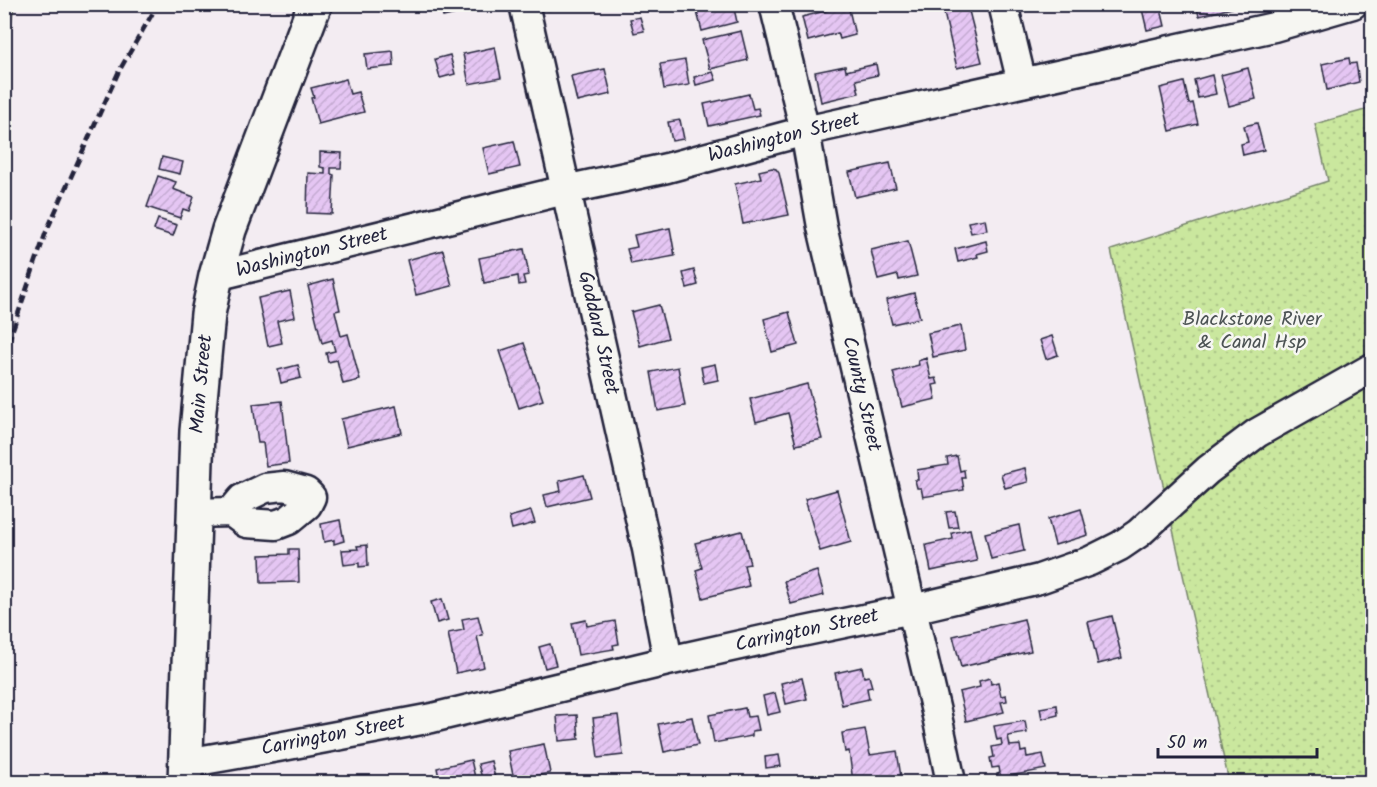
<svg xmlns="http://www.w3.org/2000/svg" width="1377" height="787" viewBox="0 0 1377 787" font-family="Kalam,sans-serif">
	<defs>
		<pattern id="park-dots" width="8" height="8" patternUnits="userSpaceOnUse" patternTransform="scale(1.5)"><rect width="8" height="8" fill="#cae79e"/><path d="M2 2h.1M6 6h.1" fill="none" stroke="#adc689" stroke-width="1.8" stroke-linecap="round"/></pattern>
		<pattern id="building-hatch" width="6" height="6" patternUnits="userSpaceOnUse" patternTransform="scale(1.5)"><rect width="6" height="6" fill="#e5c6f3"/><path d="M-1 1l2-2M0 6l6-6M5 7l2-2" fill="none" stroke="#c4aad1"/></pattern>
	</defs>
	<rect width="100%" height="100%" fill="#f3ecf2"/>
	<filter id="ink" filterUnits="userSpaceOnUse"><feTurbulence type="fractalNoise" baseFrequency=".0167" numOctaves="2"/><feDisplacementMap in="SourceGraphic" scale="12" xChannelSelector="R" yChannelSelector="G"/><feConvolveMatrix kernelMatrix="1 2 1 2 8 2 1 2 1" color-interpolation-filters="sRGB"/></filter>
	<g filter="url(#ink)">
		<path fill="url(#park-dots)" stroke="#76846c" stroke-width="1.5" d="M5 4 14 5 5 60 4 5Z
			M1372 108V782H1229L1111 250 1328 181 1315 124Z"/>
		<path fill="url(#building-hatch)" stroke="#22223b" stroke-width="1.5" d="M440 4H472L473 10 443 17Z
			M547 4H575L548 10Z
			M695 4H733L737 22 702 31Z
			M1196 4H1231L1232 8 1199 16Z
			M848 5 855 35 840 39 838 33 808 41 802 17Z
			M1160 5 1165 26 1147 30 1142 9Z
			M968 7 982 62 957 68 944 13Z
			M640 17 644 31 634 33 630 19Z
			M741 31 748 60 710 69 702 40Z
			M495 47 501 78 469 84 463 54Z
			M393 51 394 66 367 69 365 54Z
			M450 55 455 74 440 78 435 59Z
			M1349 58 1350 64 1356 63 1359 82 1327 90 1322 64Z
			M685 60 689 85 664 89 660 64Z
			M876 64 878 75 856 80 859 93 821 102 815 72 845 66 846 71Z
			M1248 68 1256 99 1229 106 1221 75Z
			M605 69 611 94 577 102 571 76Z
			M713 72 716 80 696 85 694 77Z
			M1212 75 1216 94 1198 98 1194 80Z
			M346 79 350 94 358 92 364 112 318 124 311 98 314 97 311 88Z
			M1184 82 1189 104 1193 103 1198 124 1170 131 1160 88Z
			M749 94 753 109 758 108 760 115 709 126 704 104Z
			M680 120 684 139 672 141 668 122Z
			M1257 123 1264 150 1243 155 1241 144 1248 142 1244 126Z
			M514 141 520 167 489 174 483 148Z
			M320 152 342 153 341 168H331V174L334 175 332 214 307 213 308 173 325 174V168L320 167Z
			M162 157 183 162 180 174 159 169Z
			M890 163 896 188 855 197 849 172Z
			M772 168 776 169 779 173 789 215 743 224 735 184 761 178 759 171Z
			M158 176 176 182 173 189 194 197 189 211 183 209 180 218 147 207Z
			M158 219 177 225 173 236 154 230Z
			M985 219 987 230 971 233 968 222Z
			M670 228 675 256 631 264 627 249 637 247 634 235Z
			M908 241 917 276 899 280 898 275 878 280 871 250Z
			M986 241 988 251 977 254 978 257 958 262 955 249Z
			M524 249 529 275 523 276 525 284 519 285 518 276 484 283 479 258Z
			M443 250 452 286 416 295 407 260Z
			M694 270 698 285 687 288 683 273Z
			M333 279 340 310 335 311 341 336 348 334 360 380 343 384 337 360 328 362 326 353 335 351 332 340 322 343 308 286Z
			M290 291 295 317 277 321 282 343 268 346 258 298Z
			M914 293 920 318 892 324 886 300Z
			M659 305 668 338 640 346 631 312Z
			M789 312 798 345 772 352 764 319Z
			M961 326 965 350 933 357 928 333Z
			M1052 336 1058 355 1046 359 1040 340Z
			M524 343 543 400 519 408 500 351Z
			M926 358 931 379 936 378 938 384 933 385 936 399 902 407 893 372 919 365 918 361Z
			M715 364 718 380 704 383 701 367Z
			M298 365 301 378 281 383 278 370Z
			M678 367 685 406 658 411 651 372Z
			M807 384 822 439 796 445 788 413 756 422 750 399Z
			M282 401 289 463 266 466 263 443H258L253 404Z
			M396 406 402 433 347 446 341 419Z
			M957 456 960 471 964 470 965 478H962L964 490 923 497 921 488H917L915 480H918L917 470 948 465 947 458Z
			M1025 468 1028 482 1005 488 1001 474Z
			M584 475 590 497 547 507 544 495 561 491 559 481Z
			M837 490 851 542 820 551 805 499Z
			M1081 509 1088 535 1055 545 1048 519Z
			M531 511 535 523 512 529 509 517Z
			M955 511 958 527 949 528 946 512Z
			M340 520 344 541 334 544V540L324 542 321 524Z
			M1019 525 1024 551 991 559 985 533Z
			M970 529 977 561 931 571 926 545 953 539 952 533Z
			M742 531 750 564 744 565 749 586 703 598 696 570 702 568 695 543Z
			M367 545 368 566 359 567V563L344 565 342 550 358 549 357 546Z
			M289 549H298L299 582 261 583 260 555 289 554Z
			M817 571 824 595 791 604 784 581Z
			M442 599 448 620 437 623 431 602Z
			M478 616 483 635 477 636 484 667 456 673 448 633 464 630 462 619Z
			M1112 616 1122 658 1098 664 1088 622Z
			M1024 619 1031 651 961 667 953 636Z
			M586 620 587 626 615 621 619 644 613 645 614 649 578 655 572 623Z
			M550 644 556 665 545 668 539 647Z
			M862 667 864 677 869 676 872 687 867 688 869 699 842 705 835 673Z
			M802 678 807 699 786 704 781 683Z
			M990 678 991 684 998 682 1001 696 1006 695 1007 701 1001 702 1004 712 966 721 959 692 980 687 979 681Z
			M775 693 780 712 767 715 763 696Z
			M1057 705 1058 715 1042 719 1040 708Z
			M745 708 747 717 756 716 759 730 752 731V736L714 743 709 715Z
			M577 715 579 739 559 741 557 716Z
			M618 715 623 755 598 758 593 718Z
			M692 717 698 745 664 752 658 724Z
			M1025 721 1027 733 1008 736 1010 746 1020 745 1021 752 1026 751 1027 757 1043 754 1046 769 1010 776 1012 782H999L997 774 1000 773 999 767 992 768 990 758 994 757 992 747 1002 745 1001 739 997 740 994 726Z
			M865 729 870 755 897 751 901 777 867 782H853L849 751 845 752 842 733Z
			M544 744 550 773 514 780 508 751Z
			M779 755 781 766 766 768 765 757Z
			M471 760 476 782H440L437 768Z
			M491 761 496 782H483L478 764Z"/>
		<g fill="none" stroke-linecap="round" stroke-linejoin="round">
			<defs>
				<path id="minor" d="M524 4 647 549 668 661
					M774 4 805 131 822 227 937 716 951 782
					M1003 4 1022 83
					M216 276 565 190 667 168 805 131 1274 27 1353 4
					M194 513 231 512 242 499 265 488 284 486 306 492 311 497 307 505 289 520 276 525 246 523 231 512
					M186 763 278 747 432 718 668 661 772 638 912 609 1039 579 1090 561 1120 546 1139 533 1208 470 1257 433 1372 368"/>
				<path id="major" d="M185 782 197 431 208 314 216 276 229 230 315 4"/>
			</defs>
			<use href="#minor" stroke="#22223b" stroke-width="33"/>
			<use href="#major" stroke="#22223b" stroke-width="38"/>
			<use href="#minor" stroke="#f6f6f2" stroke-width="28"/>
			<use href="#major" stroke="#f6f6f2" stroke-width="33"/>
			<path stroke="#22223b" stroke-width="4.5" stroke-dasharray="9 4.5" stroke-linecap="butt" d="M4 355 46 232 119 71 158 4"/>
		</g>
	</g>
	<g text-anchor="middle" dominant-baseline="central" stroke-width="5" stroke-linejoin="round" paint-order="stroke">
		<g font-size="20" fill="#22223b" stroke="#f6f6f2">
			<text transform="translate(784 138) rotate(-14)">Washington Street</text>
			<text transform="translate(312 253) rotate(-14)">Washington Street</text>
			<text transform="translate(598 333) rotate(77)">Goddard Street</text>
			<text transform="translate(202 384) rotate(-85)">Main Street</text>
			<text transform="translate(861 394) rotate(77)">County Street</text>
			<text transform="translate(807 631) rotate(-12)">Carrington Street</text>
			<text transform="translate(333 736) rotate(-11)">Carrington Street</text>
		</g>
		<g font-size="20" fill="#4c5354" stroke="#f6f6f2">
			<text x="1252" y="320">Blackstone River<tspan x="1252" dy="23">&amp; Canal Hsp</tspan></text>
		</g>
	</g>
	<rect width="1377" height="787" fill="none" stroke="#f6f6f2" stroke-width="24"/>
	<rect x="12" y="12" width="1353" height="763" fill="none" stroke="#22223b" stroke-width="2" filter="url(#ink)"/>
	<path d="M1158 748v9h159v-9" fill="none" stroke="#22223b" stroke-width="3"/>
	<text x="1167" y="748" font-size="18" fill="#22223b" stroke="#f6f6f2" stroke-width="4.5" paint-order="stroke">50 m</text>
</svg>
